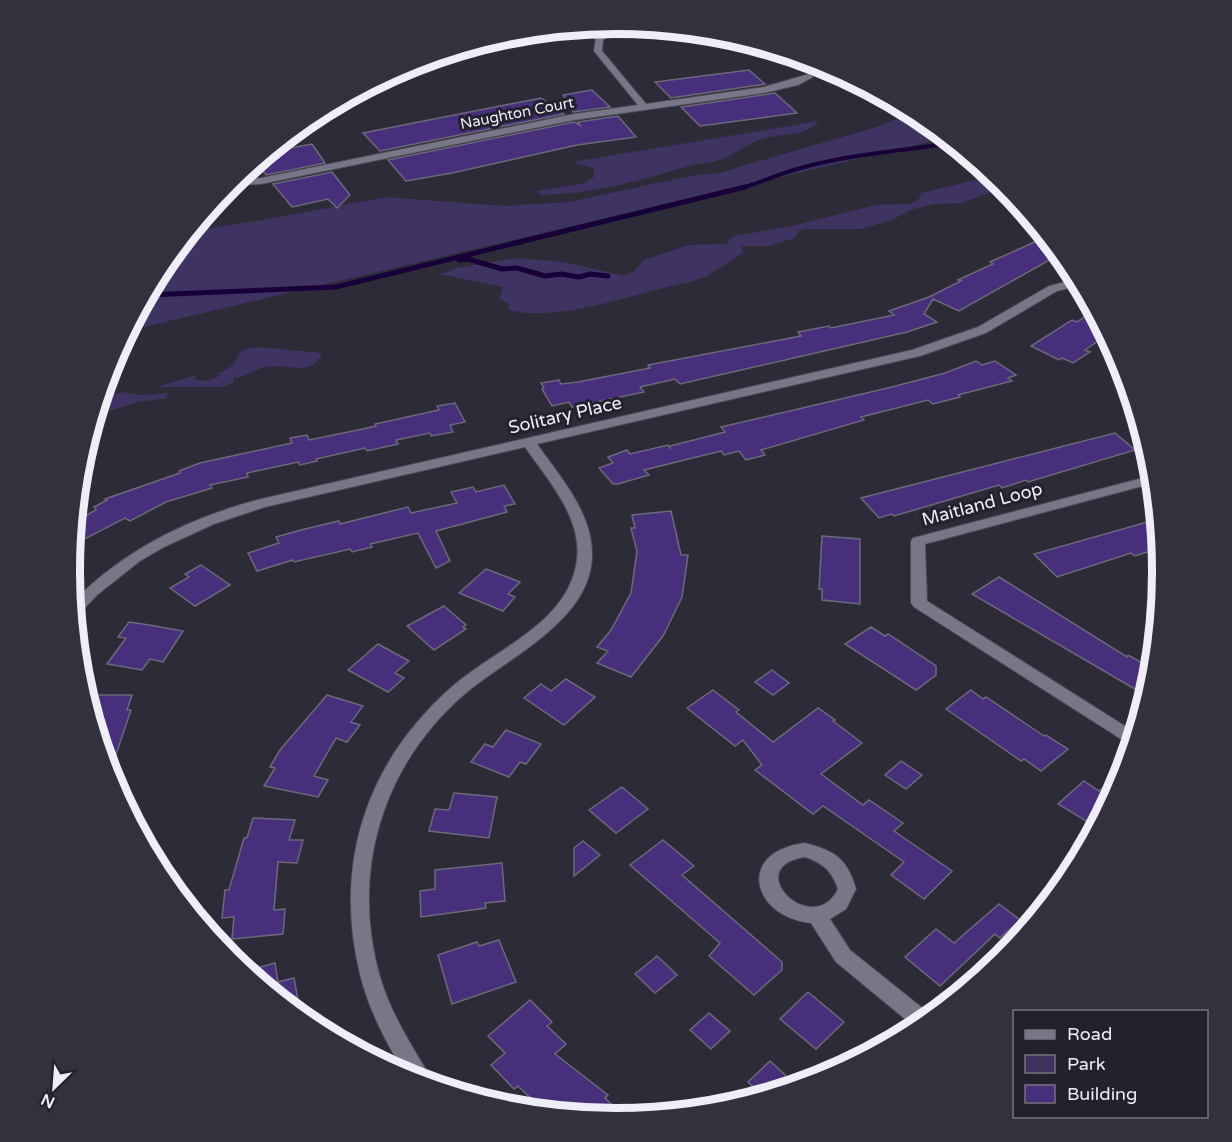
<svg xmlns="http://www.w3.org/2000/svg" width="1232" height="1142" viewBox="0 0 1232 1142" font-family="'Varela Round',sans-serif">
	<rect width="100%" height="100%" fill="#2e2b39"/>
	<path fill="#3f3461" d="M912 112 946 138 127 331 161 267 191 231 263 220 386 197 504 206 569 202 695 175 719 173 880 126Z
		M819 121C803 139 778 132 759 140 746 145 735 154 722 159 710 163 697 163 686 167 639 181 590 194 541 195L537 191 585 183 594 177V168L572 162Z
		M993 176 1005 187 962 203 934 204 910 210 894 219 861 229H804L798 232 795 238 768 246H742L743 253 707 276 690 282C636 292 562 323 509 310V304L499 299 503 287 440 274 457 268 516 258 563 262 624 276 633 272 644 260 688 245 731 244 726 241 735 236 792 226 876 205 909 204 919 199 921 193Z
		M258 347 322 353C312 379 284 362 265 367 254 369 246 377 234 378L233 383 223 387H156L196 375 195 380 207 381 220 376 218 373C222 371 229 369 231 366 243 353 235 349 258 347Z
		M123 392 138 395 168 393 166 398 138 402 94 416 100 397Z"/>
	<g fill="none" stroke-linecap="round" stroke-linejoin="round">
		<path stroke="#170138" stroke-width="4" d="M739 189C760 183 780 173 801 168 850 154 901 151 952 143"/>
		<path stroke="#170138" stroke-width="5" d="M459 260 468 259 502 269 517 268 545 276 561 274 579 277 590 274 608 276
			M147 295 336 287 745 187"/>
	</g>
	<path fill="#472f7c" stroke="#6c6979" stroke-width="1.5" d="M749 70 765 84 671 98 655 82Z
		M592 90 610 107 573 112 563 95Z
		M775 93 797 113 700 126 681 107Z
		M541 98 564 114 380 151 363 133Z
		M618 116 636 137 577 145 452 173 406 181 388 160 574 122 580 125 578 122Z
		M312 144 325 163 266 175 256 162 269 152Z
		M332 172 350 195 337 208 328 199 292 207 273 184Z
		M1046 237 1060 254 959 311 933 299 924 314 937 322 907 332 680 384 675 379 640 387 644 392 572 407 569 402 552 406 542 389 544 388 541 383 559 380 561 384 578 382 650 368 648 365 801 336 798 332 829 326 831 328 894 315 889 311 929 297 961 281 958 280 993 264 990 262Z
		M1086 316 1101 323 1107 335 1085 350 1090 352 1073 363 1062 358 1059 360 1031 346 1072 320 1077 322Z
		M976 361 982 365 995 361 1016 375 1008 378 1012 381 958 395 960 397 933 404 928 400 861 417 864 420 761 450 765 455 746 460 739 451 724 455 721 451 644 470 649 475 618 484H613L599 468 613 463 608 457 627 450 630 454 668 445 670 448V446L725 432 721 427 892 387 945 373Z
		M455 403 465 422 450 425 453 432 431 436 430 433 396 440 398 444 367 451 365 448 316 459 317 461 300 465 298 462 247 473 248 477 210 485 212 488 166 502 130 521 125 518 71 546 74 522 96 510 94 507 107 500 105 499 180 473 179 471 200 463 292 443 290 438 307 435 309 440 358 430 376 426 375 424 439 410 437 406Z
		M1115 433 1135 450 1028 482 1026 480 1002 488 999 485 894 516 892 514 879 518 861 498Z
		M504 485 515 504 504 506 507 512 436 531 450 561 436 568 418 533 370 544 372 547 352 552 350 549 294 562 293 560 257 571 248 553 279 543 276 537 301 530 339 521 340 524 408 507 411 513 457 503 451 492 473 487 476 492Z
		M671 511 681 555H688L682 597 663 636 631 677 597 663 608 651 597 647 611 630 631 593 637 551 631 528H635L632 515Z
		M1158 519 1160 548 1135 556 1131 553 1057 577 1034 554Z
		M822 536 860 539V604L822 600V589H819Z
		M201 565 230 585 195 606 170 588 189 577 185 574Z
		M486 569 520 582 508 594 515 597 503 611 459 593Z
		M999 577 1127 657 1128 655 1153 669 1151 682 1140 692 972 594Z
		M444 606 466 625 463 627 466 629 434 650 407 626Z
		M129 622 149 625 183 631 163 662 150 659 142 670 107 664 126 638 118 637Z
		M871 627 885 636 888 634 936 666V675L916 690 845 644Z
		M378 644 409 661 395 673 404 678 388 692 348 670Z
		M772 670 789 683 773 695 755 682Z
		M566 679 595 697 564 725 524 698 541 684 551 691Z
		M713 690 739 710 736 712 773 742 818 708 835 720 833 721 862 743 821 774 863 805 869 800 903 823 894 831 952 871 924 899 891 875 904 862 823 806 813 814 755 770 762 765 743 740 735 746 687 708Z
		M971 690 983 699 986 697 1044 736 1046 735 1068 749 1041 771 1024 759 1021 761 946 709Z
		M95 695H132L127 710H131L109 775 89 710Z
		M327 695 363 706 351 722 360 725 347 742 336 738 314 776 328 780 318 797 264 786 275 768 270 767 280 750Z
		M506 730 541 744 526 764 520 762 509 777 471 762 485 744 493 747Z
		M901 761 922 775 906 789 885 775Z
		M1124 771 1096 827 1058 804 1084 781 1099 791Z
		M622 787 648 809 616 833 589 810Z
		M454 793 497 797 489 838 429 831 435 809 449 810Z
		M253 818 295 820 289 840H303L297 863 278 862 274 910 285 909 283 934 232 939 234 917 222 918 225 890H229L244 838H247Z
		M663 840 694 866 682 875 782 962V970L754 995 709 956 720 943 630 865Z
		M583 841 600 855 574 876V848Z
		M502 863 505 901 485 903 486 908 421 917 420 891 435 889V870Z
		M999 904 1020 920 1000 938 995 934 940 986 905 957 936 929 954 943Z
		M499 940 516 982 452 1004 438 955 477 942 479 946Z
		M657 956 677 975 655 993 635 974Z
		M275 963 278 982 294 978 301 1017 246 971Z
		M808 992 844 1022 816 1049 780 1019Z
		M530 1000 552 1022 547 1026 566 1044 555 1054 608 1095 605 1098 625 1117 544 1111 518 1086 514 1089 491 1065 505 1053 488 1036Z
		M709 1013 730 1031 711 1049 690 1030Z
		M770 1061 796 1085 762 1095 748 1082Z"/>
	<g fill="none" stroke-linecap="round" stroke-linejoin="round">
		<defs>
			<path id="minor" d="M612 24 622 25 603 40 602 51 646 104 764 87 809 74 813 77 798 85 764 93 574 120 261 184 228 185 235 180 261 178 574 114 638 105 594 51 596 37Z
				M1077 279 1080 285 1057 291 986 333 920 356 537 444C560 477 593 513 592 556 591 620 509 657 467 692 382 764 349 873 381 980 391 1013 410 1043 428 1073L431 1080 429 1083 406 1076C388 1045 370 1013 361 978 332 865 366 761 454 685 497 648 570 622 577 559 582 517 547 479 525 447L265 507 214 524 164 547 140 561 97 595 78 615 73 616 72 603C123 550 191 517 261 499L912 350 978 327 1049 286Z
				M1154 475V483L925 544 927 601 1136 733 1132 746 914 607 911 603V541L913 538Z
				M805 843C835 851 847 858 856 889L846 909 830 919 850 950 931 1015 916 1028 836 962 811 923C752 917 735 852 805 843ZM805 857C823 863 832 871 838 889 813 940 739 867 805 857Z"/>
		</defs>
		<use href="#minor" stroke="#4a4853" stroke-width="2"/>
		<use href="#minor" fill="#797787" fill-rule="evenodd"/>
	</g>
	<g text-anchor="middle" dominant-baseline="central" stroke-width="6" stroke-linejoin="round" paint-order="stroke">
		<g font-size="15" fill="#efedf6" stroke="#24212f">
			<text transform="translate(517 113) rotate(-11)">Naughton Court</text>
		</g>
		<g font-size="18" fill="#efedf6" stroke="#24212f">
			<text transform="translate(565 415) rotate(-13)">Solitary Place</text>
			<text transform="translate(982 504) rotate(-15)">Maitland Loop</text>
		</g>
	</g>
	<path d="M0 0H1232V1142H0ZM616 34H616A536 536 0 0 1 1152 570V572A536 536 0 0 1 616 1108H616A536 536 0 0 1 80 572V570A536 536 0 0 1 616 34Z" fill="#34313f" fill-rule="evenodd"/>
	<path fill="none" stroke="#efedf6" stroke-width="8" d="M616 34H616A536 536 0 0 1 1152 570V572A536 536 0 0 1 616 1108H616A536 536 0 0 1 80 572V570A536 536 0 0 1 616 34Z"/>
	<rect x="1013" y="1010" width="195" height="108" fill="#24212f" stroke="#75737f" stroke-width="1.5"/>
	<rect x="1025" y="1030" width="30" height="9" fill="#797787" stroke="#75737f" stroke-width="1.5"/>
	<text x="1067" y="1040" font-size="18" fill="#efedf6">Road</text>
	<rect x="1025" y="1055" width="30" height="18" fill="#3f3461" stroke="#75737f" stroke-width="1.5"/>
	<text x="1067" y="1070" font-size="18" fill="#efedf6">Park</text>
	<rect x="1025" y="1085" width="30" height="18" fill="#472f7c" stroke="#75737f" stroke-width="1.5"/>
	<text x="1067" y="1100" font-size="18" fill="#efedf6">Building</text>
	<g transform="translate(54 1088) rotate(205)" stroke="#24212f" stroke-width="4.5" paint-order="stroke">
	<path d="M0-4.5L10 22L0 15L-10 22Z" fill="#efedf6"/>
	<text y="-9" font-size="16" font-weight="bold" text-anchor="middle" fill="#efedf6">N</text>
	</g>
</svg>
